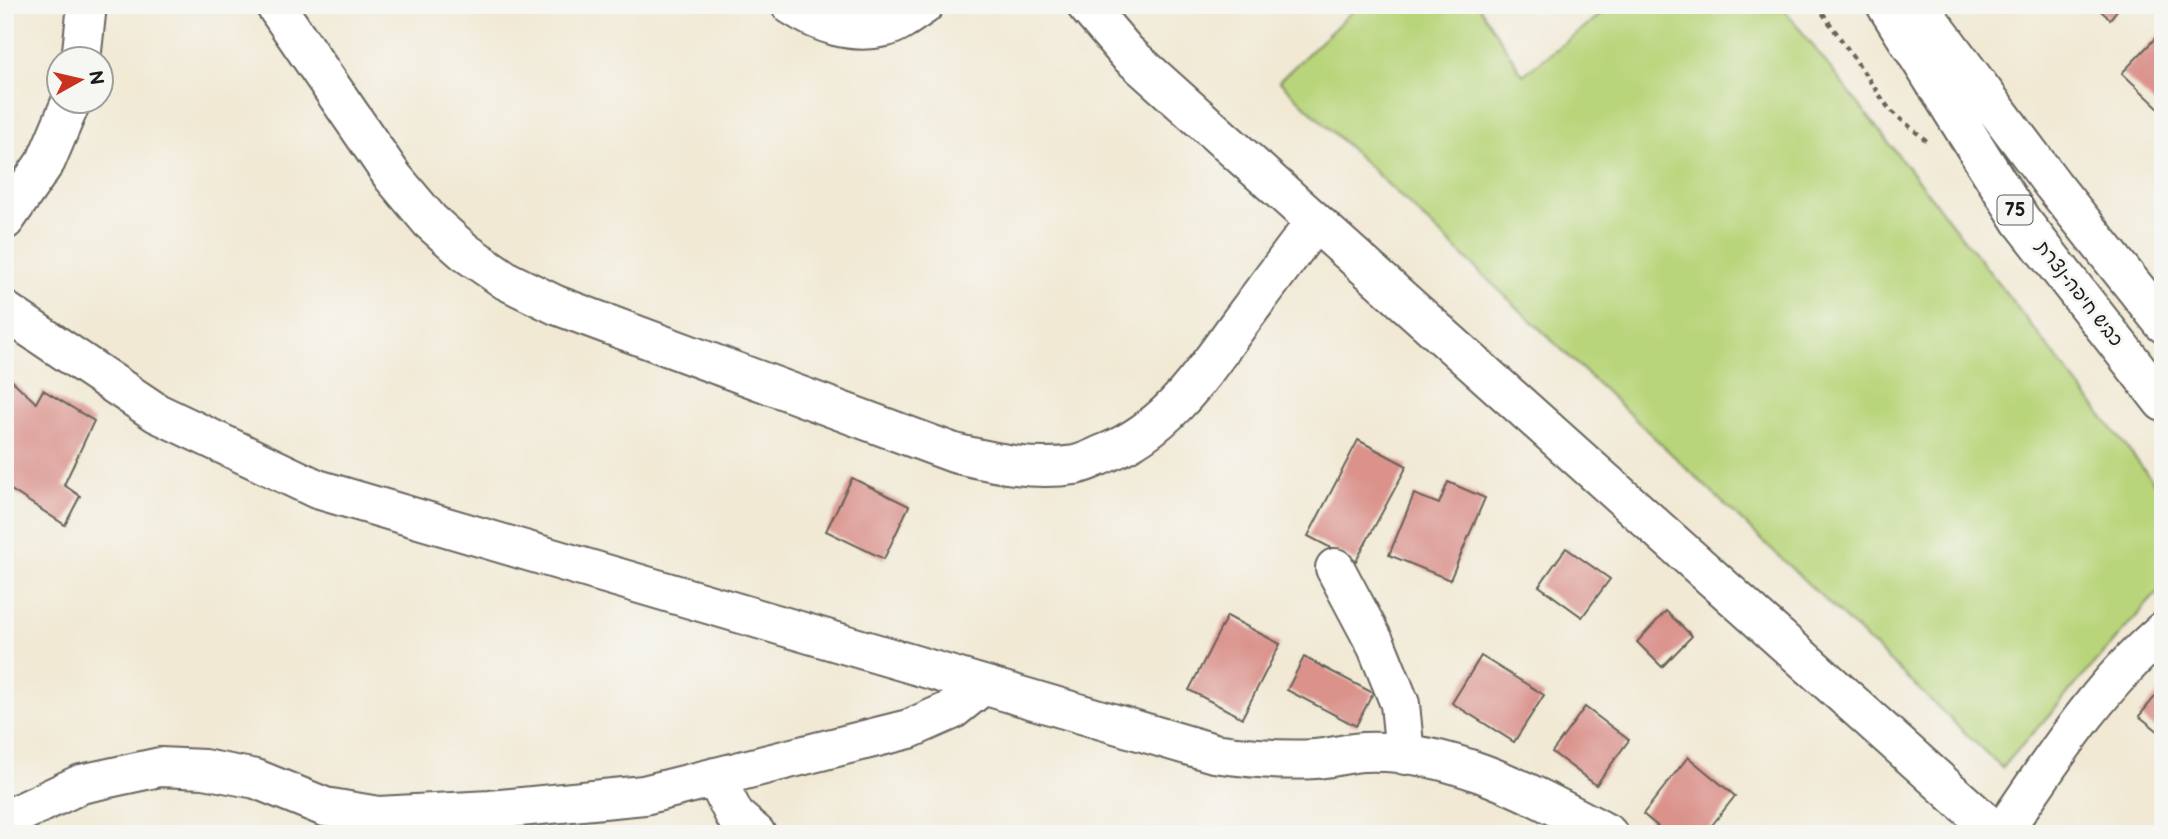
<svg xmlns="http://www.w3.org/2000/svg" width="2168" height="839" viewBox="0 0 2168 839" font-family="'Balsamiq Sans','Playpen Sans Hebrew',sans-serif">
	<rect width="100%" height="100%" fill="#f6f6f2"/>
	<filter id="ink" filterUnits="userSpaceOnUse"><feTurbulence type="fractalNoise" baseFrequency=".0143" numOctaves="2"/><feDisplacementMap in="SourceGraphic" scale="14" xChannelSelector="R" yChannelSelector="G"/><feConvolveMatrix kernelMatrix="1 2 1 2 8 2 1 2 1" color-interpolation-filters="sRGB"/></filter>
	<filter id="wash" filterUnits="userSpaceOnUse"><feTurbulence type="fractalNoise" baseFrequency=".00686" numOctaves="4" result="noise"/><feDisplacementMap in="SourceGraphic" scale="28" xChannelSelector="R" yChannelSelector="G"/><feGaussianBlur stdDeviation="1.57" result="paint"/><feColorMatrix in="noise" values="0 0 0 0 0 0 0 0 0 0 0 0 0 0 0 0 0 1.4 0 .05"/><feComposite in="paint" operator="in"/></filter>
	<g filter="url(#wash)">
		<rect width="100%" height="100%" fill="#f1e9d4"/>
		<path fill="#b9d57c" stroke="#6a784c" stroke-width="2" d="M1359 5H1478L1523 75 1613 5H1781L2163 494V586L2002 768 1279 81Z"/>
		<g id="blocks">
			<path fill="#da928b" d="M2094 5H2121L2110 19Z
				M2163 30V112L2122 73Z
				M5 374 36 403 43 390 94 421 64 485 80 496 65 525 5 486Z
				M1358 440 1407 466 1356 561 1308 536Z
				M852 478 909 506 884 559 826 531Z
				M1448 482 1485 498 1450 580 1389 555 1414 494 1439 504Z
				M1566 548 1610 579 1582 617 1539 586Z
				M1666 611 1692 636 1662 667 1637 642Z
				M1227 616 1280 644 1242 718 1189 690Z
				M1481 656 1544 695 1514 742 1452 703Z
				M1304 657 1373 693 1356 726 1287 690Z
				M2163 687V735L2139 716Z
				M1585 707 1629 740 1596 785 1552 752Z
				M1688 757 1735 796 1705 834H1667L1643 814Z"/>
		</g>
	</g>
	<g filter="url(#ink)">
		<use href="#blocks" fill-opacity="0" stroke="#67645c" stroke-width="2"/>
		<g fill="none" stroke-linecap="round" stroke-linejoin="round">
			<defs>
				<path id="minor" d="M275 5 393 177 430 221 465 252 507 281 556 305 954 453C995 463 1033 471 1075 465 1086 463 1096 457 1106 453 1169 428 1202 374 1241 321 1266 288 1290 255 1315 222
					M791 5C820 24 850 35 886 27 898 24 913 12 924 5
					M1086 5 1127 53 1998 834
					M81 60 87 5
					M5 220 46 161 71 102
					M5 311 157 413 317 489 1214 753C1248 758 1281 761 1315 759 1331 758 1347 753 1363 752 1451 748 1532 794 1608 834
					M1335 568 1377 647 1400 704 1405 755
					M715 777 735 816 756 834
					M5 820 81 784 160 767 204 769 256 779 325 807 378 816 490 810 644 795 909 729 952 710 982 686
					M2001 834C2050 763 2097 688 2163 631"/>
				<path id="highway" d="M1886 5 2021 220 2163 402
					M1918 5 2053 185 2163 323"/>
			</defs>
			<use href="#minor" stroke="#67645c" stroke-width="42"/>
			<use href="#highway" stroke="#67645c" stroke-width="42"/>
			<path stroke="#67645c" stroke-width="4.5" stroke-dasharray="5 5" stroke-linecap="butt" d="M1817 5 1890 110 1928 142"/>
			<use href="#minor" stroke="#fff" stroke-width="38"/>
			<use href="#highway" stroke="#fff" stroke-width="38"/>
		</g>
	</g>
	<g text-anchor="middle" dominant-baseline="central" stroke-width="6" stroke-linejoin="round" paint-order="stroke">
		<rect fill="#f6f6f2" stroke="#5d5d5c" stroke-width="2" x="1997.5" y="195.5" width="35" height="29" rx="5"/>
		<g font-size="18" font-weight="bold" fill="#1c1c1c">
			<text x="2015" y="210">75</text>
		</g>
		<g font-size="19" fill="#1c1c1c" stroke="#f6f6f2">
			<text transform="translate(2079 294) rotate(52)">כביש חיפה-נצרת</text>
		</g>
	</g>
	<rect width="2168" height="839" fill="none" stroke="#f6f6f2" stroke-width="28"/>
	<g transform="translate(80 80) rotate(82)"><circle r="33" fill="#f6f6f2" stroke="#9f9f9c" stroke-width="2"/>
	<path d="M0-5L12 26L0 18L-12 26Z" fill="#c8321e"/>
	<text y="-10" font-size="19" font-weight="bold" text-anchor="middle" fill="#1c1c1c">N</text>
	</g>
</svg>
